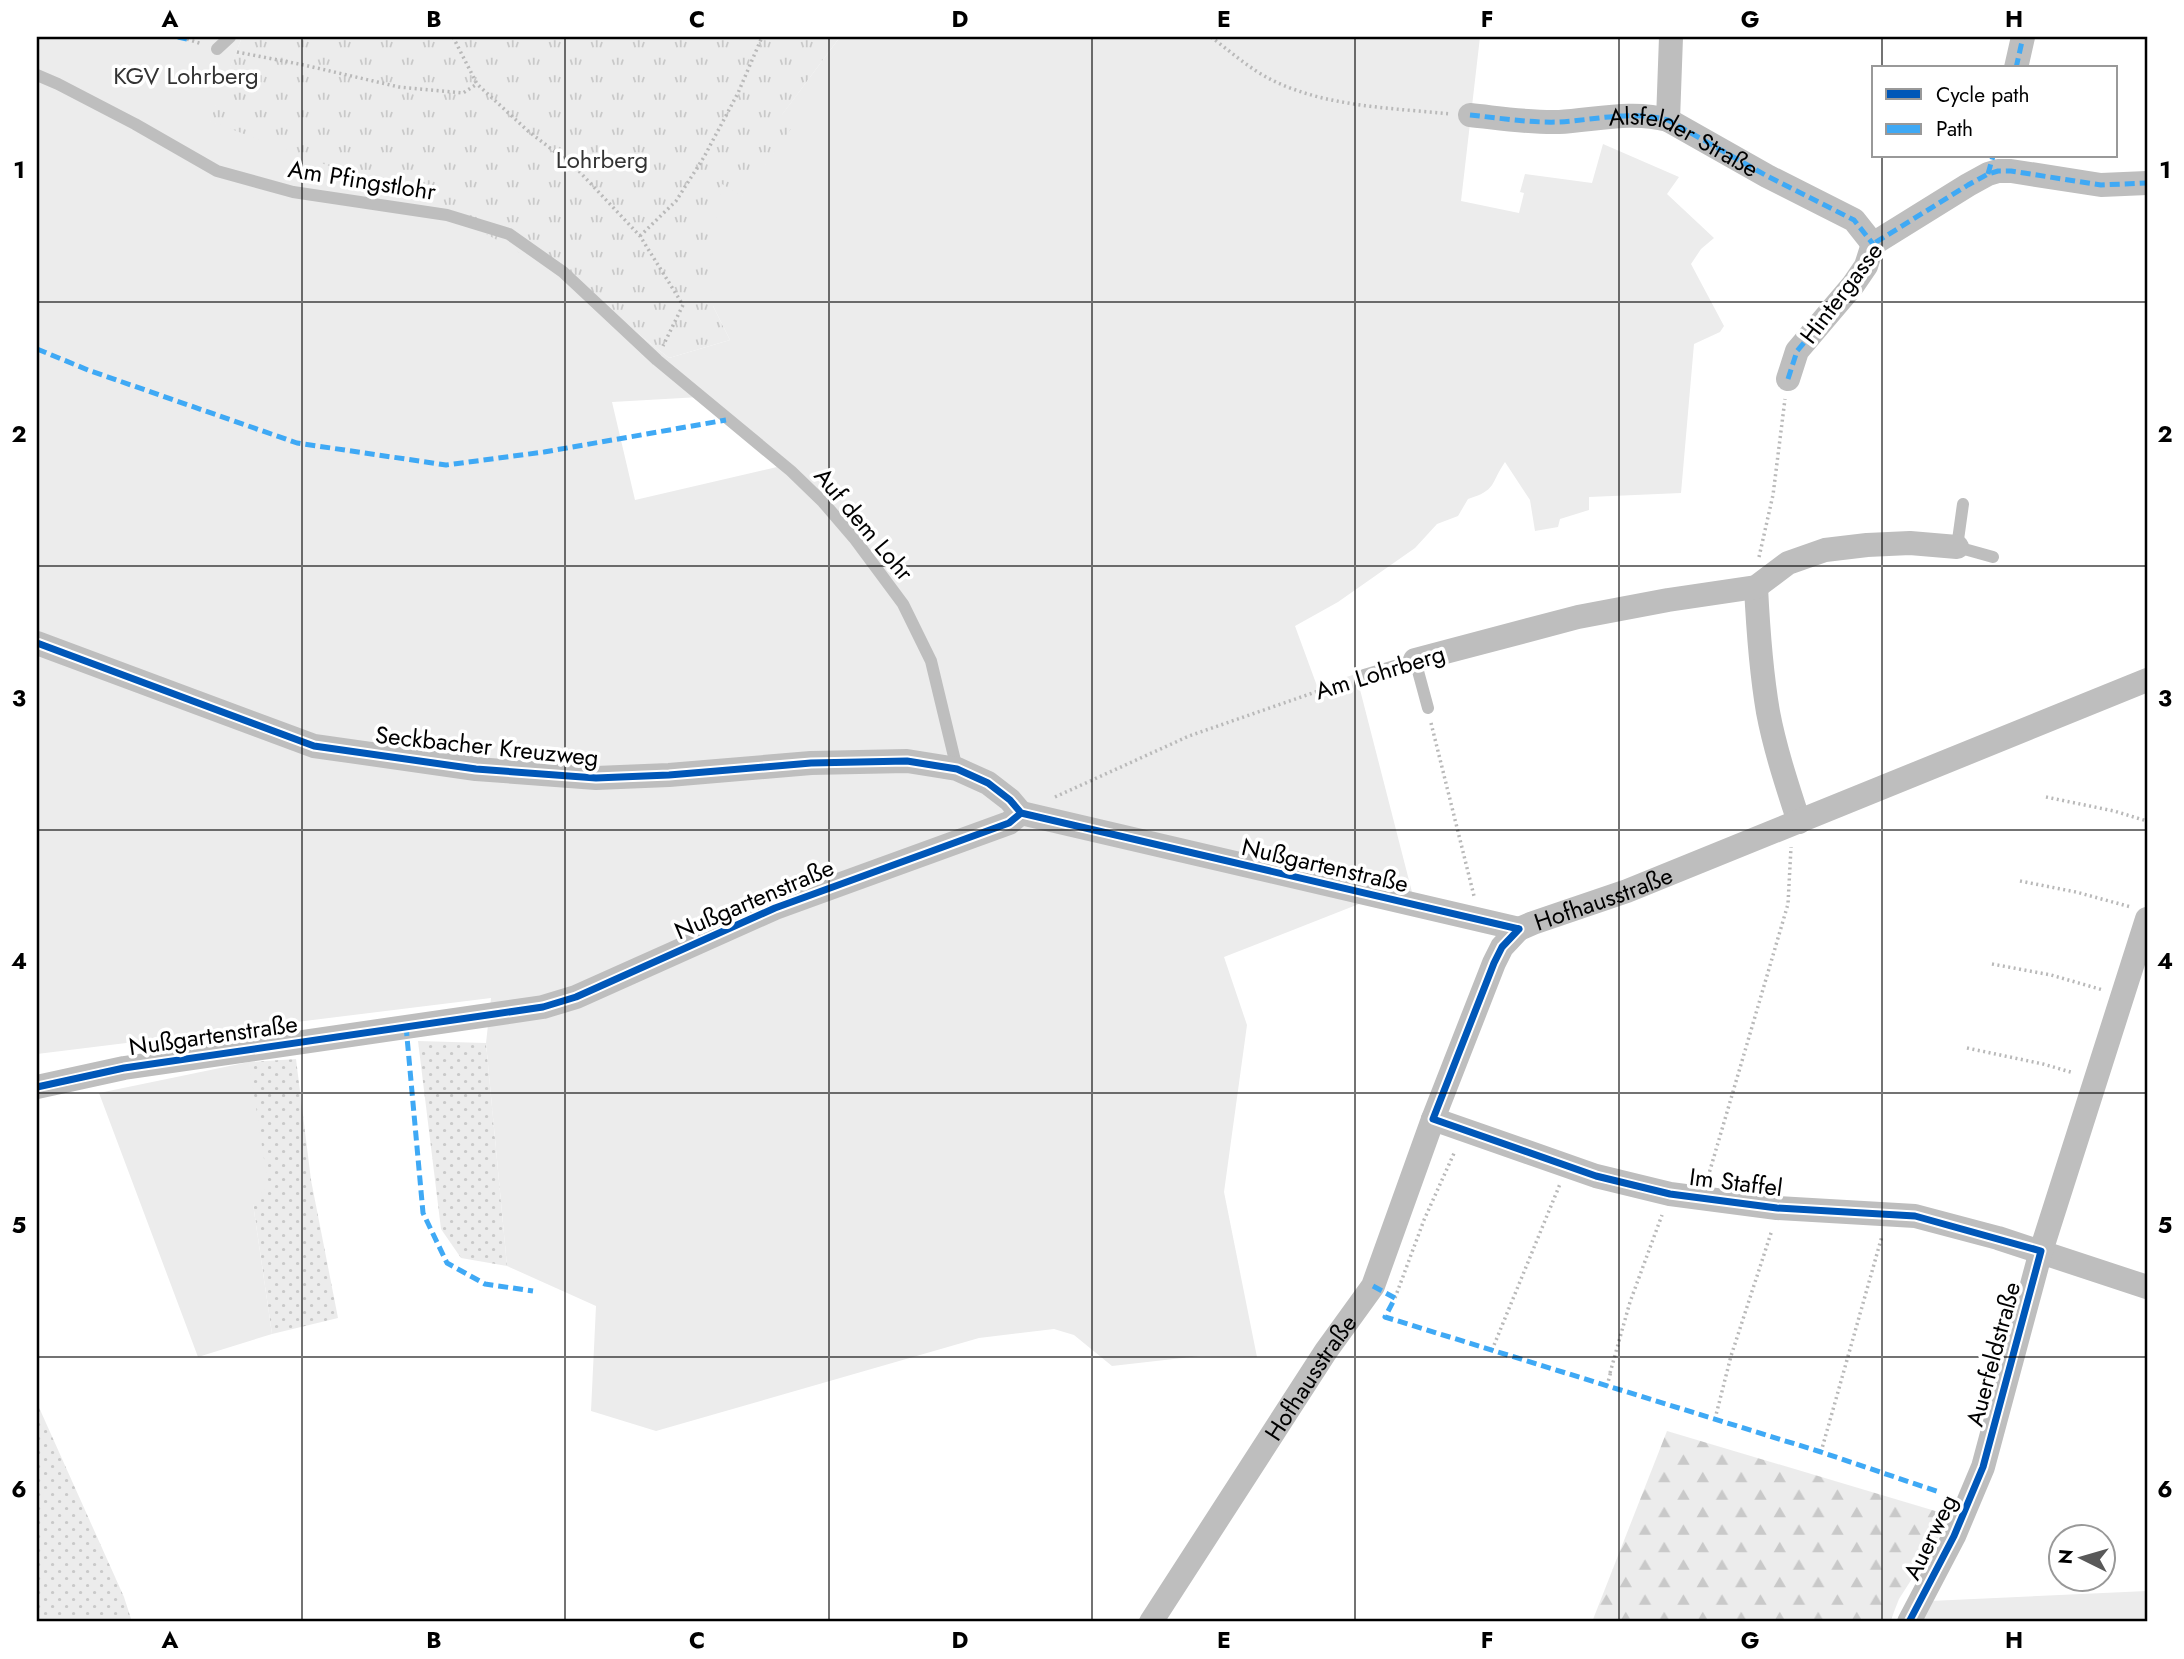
<svg xmlns="http://www.w3.org/2000/svg" width="2184" height="1659" viewBox="0 0 2184 1659" font-family="Jost,sans-serif">
	<defs>
		<pattern id="grass-dots" width="8" height="8" patternUnits="userSpaceOnUse" patternTransform="scale(1.75)"><rect width="8" height="8" fill="#ececec"/><path d="M2 2h.1M6 6h.1" fill="none" stroke="#c9c9c9" stroke-width="1.8" stroke-linecap="round"/></pattern>
		<pattern id="forest-firs" width="22" height="20" patternUnits="userSpaceOnUse" patternTransform="scale(1.75)"><rect width="22" height="20" fill="#ececec"/><path d="M5 1l3.5 6h-7zM16 11l3.5 6h-7z" fill="#c9c9c9"/></pattern>
		<pattern id="park-tufts" width="24" height="20" patternUnits="userSpaceOnUse" patternTransform="scale(1.75)"><rect width="24" height="20" fill="#ececec"/><path d="M3 7l-1-3M5 7V3M7 7l1-3M15 17l-1-3M17 17v-4M19 17l1-3" fill="none" stroke="#c9c9c9"/></pattern>
	</defs>
	<rect width="100%" height="100%" fill="#fff"/>
	<path fill="url(#grass-dots)" d="M418 1041 486 1043 507 1266 461 1258 441 1229Z
		M296 1059 311 1180 338 1318 272 1334 253 1204 249 1062Z
		M37 1403 124 1597 132 1622H37Z"/>
	<path fill="url(#forest-firs)" d="M1667 1431 1952 1516 1899 1599 1890 1622H1592Z"/>
	<path fill="url(#park-tufts)" d="M242 37H840L782 115 794 126 742 197 722 185 713 306 730 340 669 358 571 281 209 121Z"/>
	<path fill="#ececec" fill-rule="evenodd" d="M37 37H242L210 121 435 206 571 281 669 358 730 340 713 306 709 260 722 184 742 196 793 126 781 116 840 37H1480L1461 201 1519 213 1524 193 1520 192 1525 174 1592 183 1603 144 1679 177 1667 194 1714 238 1701 249 1691 264 1724 326 1720 332 1694 344 1681 493 1589 497V510L1560 519 1558 527 1535 531 1530 500 1505 462C1490 484 1497 490 1468 499L1458 516 1437 524 1415 548 1338 602 1295 626 1317 686 1356 674 1413 896 1392 891 1224 957 1247 1025 1224 1192 1257 1357 1200 1356 1112 1366 1074 1335 1054 1329 979 1338 656 1431 591 1411 596 1306 507 1266 486 1043 491 998 37 1054ZM700 397 777 467 635 500 612 402Z
		M249 1062 268 1185 253 1204 272 1334 198 1357 99 1093Z
		M2147 1591V1622H1922L1930 1601Z"/>
	<g fill="none" stroke-linecap="round" stroke-linejoin="round">
		<path stroke="#b9b9b9" stroke-width="3.5" stroke-dasharray="2 3.5" stroke-linecap="butt" d="M453 37 477 84 528 131 576 168 640 236 683 305 663 346
			M1211 37C1230 51 1251 70 1272 80 1326 107 1392 108 1451 114
			M187 39 202 44
			M237 52 304 65 399 87 463 93 477 84
			M640 236 676 201 704 157 738 93 762 37
			M1759 557 1773 495 1785 399
			M1431 723 1474 896
			M1055 797 1189 736 1350 680
			M2046 797 2114 811 2147 821
			M2020 881 2076 892 2131 907
			M1992 964 2051 975 2103 990
			M1967 1048 2043 1064 2074 1073
			M1708 1177 1788 904 1791 847
			M1395 1298 1424 1220 1455 1151
			M1492 1350 1560 1184
			M1610 1373 1630 1302 1662 1215
			M1607 1386 1611 1371
			M1715 1419 1731 1356 1772 1230
			M1821 1452 1882 1236"/>
		<path stroke="#bebebe" stroke-width="12" d="M217 49 230 37
			M37 75 58 84 135 124 217 171 293 192 447 215 509 234 563 272 657 360 791 471 823 502 854 538 903 604 931 661 957 769
			M1963 504 1957 547 1993 557
			M1364 675 1415 660 1428 708"/>
		<g stroke="#bebebe" stroke-width="24">
			<path d="M2016 68 2023 37"/>
			<path d="M1470 115C1499 118 1530 123 1559 122 1595 120 1632 110 1668 120L1767 176 1854 220 1873 244"/>
			<path d="M1668 120 1671 37"/>
			<path d="M1788 379 1797 351 1853 285 1866 266 1873 244 1968 185 1988 174 1998 171H2011L2101 185 2147 183"/>
			<path d="M1756 587C1758 628 1761 671 1768 712 1775 749 1787 785 1799 822"/>
			<path d="M37 643 314 746 476 769 596 778 669 775 811 763 907 761 957 769 988 783 1010 800 1021 813"/>
			<path d="M1415 660 1578 617 1668 600 1756 587 1788 563 1825 550 1867 545 1910 543 1957 547"/>
			<path d="M1021 813 1519 929"/>
			<path d="M37 1087 124 1068 543 1007 576 997 775 908 1009 823 1021 813"/>
			<path d="M1433 1119 1596 1176 1670 1194 1777 1208 1915 1216 1998 1238 2147 1287"/>
			<path id="s1" d="M1151 1622 1326 1351 1373 1286 1433 1119 1494 963 1502 947 1519 929 1533 923 1627 891 2147 680"/>
			<path d="M1909 1622 1954 1536 1983 1467 2041 1251 2147 919"/>
		</g>
		<g stroke="#3fa9f5" stroke-width="5" stroke-dasharray="10 5" stroke-linecap="butt">
			<path d="M178 37 187 39"/>
			<path d="M2016 68 2023 37"/>
			<path id="s2" d="M1470 115C1499 118 1530 123 1559 122 1595 120 1632 110 1668 120L1767 176 1854 220 1873 244"/>
			<path d="M1988 174 1993 156"/>
			<path d="M37 349 88 370 297 443 446 465 544 452 726 420"/>
			<path d="M1788 379 1797 351 1853 285 1866 266 1873 244 1968 185 1988 174 1998 171H2011L2101 185 2147 183"/>
			<path d="M406 1026 423 1213 447 1263 485 1284 533 1291"/>
			<path d="M1373 1286 1395 1298 1385 1317 1821 1452 1939 1492"/>
		</g>
		<defs>
			<path id="cycleway" d="M37 643 314 746 476 769 596 778 669 775 811 763 907 761 957 769 988 783 1010 800 1021 813
				M1021 813 1519 929
				M1519 929 1502 947 1494 963 1433 1119 1596 1176 1670 1194 1777 1208 1915 1216 2041 1251 1983 1467 1954 1536 1909 1622
				M37 1087 124 1068 543 1007 576 997 775 908 1009 823 1021 813"/>
		</defs>
		<use href="#cycleway" stroke="#fff" stroke-width="11"/>
		<use href="#cycleway" stroke="#0057b8" stroke-width="7"/>
	</g>
	<path fill="none" stroke="#000" stroke-width="2" stroke-opacity="0.55" d="M302 37V1622M565 37V1622M829 37V1622M1092 37V1622M1355 37V1622M1619 37V1622M1882 37V68M1882 156V1622M37 302H2147M37 566H2147M37 830H2147M37 1093H2147M37 1357H2147"/>
	<g text-anchor="middle" dominant-baseline="central" stroke-width="7" stroke-linejoin="round" paint-order="stroke">
		<g font-size="24" fill="#333" stroke="#fff">
			<text x="186" y="75">KGV Lohrberg</text>
			<text x="602" y="159">Lohrberg</text>
		</g>
		<g font-size="24" fill="#000" stroke="#fff">
			<text stroke="none"><textPath href="#s2" startOffset="220">Alsfelder Straße</textPath></text>
			<text transform="translate(362 180) rotate(9)">Am Pfingstlohr</text>
			<text transform="translate(1841 293) rotate(-53)">Hintergasse</text>
			<text transform="translate(864 524) rotate(50)">Auf dem Lohr</text>
			<text transform="translate(1380 672) rotate(-17)">Am Lohrberg</text>
			<text transform="translate(487 746) rotate(6)">Seckbacher Kreuzweg</text>
			<text transform="translate(1325 865) rotate(13)">Nußgartenstraße</text>
			<text stroke="none"><textPath href="#s1" startOffset="880">Hofhausstraße</textPath></text>
			<text transform="translate(754 899) rotate(-23)">Nußgartenstraße</text>
			<text transform="translate(213 1035) rotate(-8)">Nußgartenstraße</text>
			<text transform="translate(1736 1182) rotate(7)">Im Staffel</text>
			<text transform="translate(1993 1354) rotate(-75)">Auerfeldstraße</text>
			<text stroke="none"><textPath href="#s1" startOffset="292">Hofhausstraße</textPath></text>
			<text transform="translate(1930 1537) rotate(-64)">Auerweg</text>
		</g>
	</g>
	<rect width="2184" height="1659" fill="none" stroke="#ffffff" stroke-width="77"/>
	<rect x="1872" y="66" width="245" height="91" fill="#ffffff" stroke="#999999" stroke-width="2"/>
	<rect x="1886" y="89" width="35" height="10" fill="#0057b8" stroke="#999999" stroke-width="2"/>
	<text x="1936" y="102" font-size="21" fill="#000000">Cycle path</text>
	<rect x="1886" y="124" width="35" height="10" fill="#3fa9f5" stroke="#999999" stroke-width="2"/>
	<text x="1936" y="136" font-size="21" fill="#000000">Path</text>
	<g transform="translate(2082 1558) rotate(275)"><circle r="33" fill="#ffffff" stroke="#999999" stroke-width="2"/>
	<path d="M0-5L12 26L0 18L-12 26Z" fill="#595959"/>
	<text y="-10" font-size="19" font-weight="bold" text-anchor="middle" fill="#000000">N</text>
	</g>
	<rect x="38" y="38" width="2108" height="1582" fill="none" stroke="#000" stroke-width="2.5"/>
	<g font-size="23" text-anchor="middle" font-weight="bold" fill="#000">
		<text x="170" y="27">A</text>
		<text x="434" y="27">B</text>
		<text x="697" y="27">C</text>
		<text x="960" y="27">D</text>
		<text x="1224" y="27">E</text>
		<text x="1487" y="27">F</text>
		<text x="1750" y="27">G</text>
		<text x="2014" y="27">H</text>
		<text x="19" y="178">1</text>
		<text x="2165" y="178">1</text>
		<text x="19" y="442">2</text>
		<text x="2165" y="442">2</text>
		<text x="19" y="706">3</text>
		<text x="2165" y="706">3</text>
		<text x="19" y="969">4</text>
		<text x="2165" y="969">4</text>
		<text x="19" y="1233">5</text>
		<text x="2165" y="1233">5</text>
		<text x="19" y="1497">6</text>
		<text x="2165" y="1497">6</text>
		<text x="170" y="1648">A</text>
		<text x="434" y="1648">B</text>
		<text x="697" y="1648">C</text>
		<text x="960" y="1648">D</text>
		<text x="1224" y="1648">E</text>
		<text x="1487" y="1648">F</text>
		<text x="1750" y="1648">G</text>
		<text x="2014" y="1648">H</text>
	</g>
</svg>
